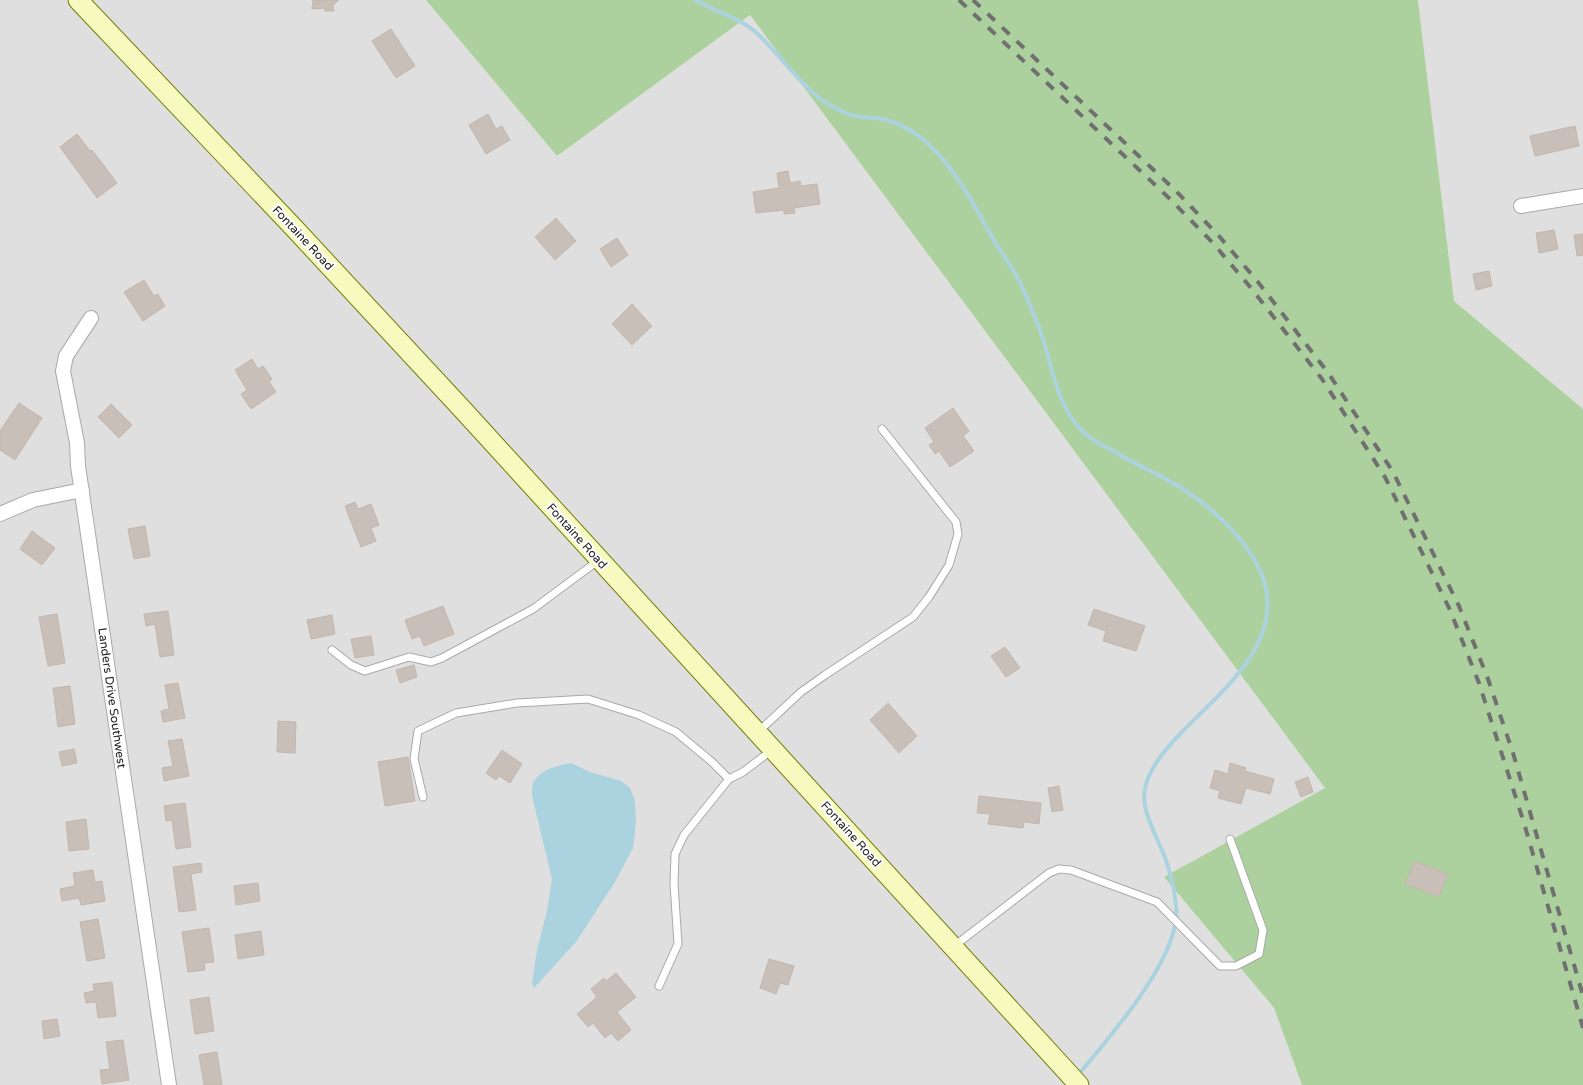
<svg xmlns="http://www.w3.org/2000/svg" width="1583" height="1085" viewBox="0 0 1583 1085" font-family="'Varela Round',sans-serif">
	<rect width="100%" height="100%" fill="#f2efe9"/>
	<path fill="#e0dfdf" d="M0 0H426L557 156 750 15 1325 788 1164 877 1274 1008 1302 1085H0Z
		M1418 0H1583V409L1454 301Z"/>
	<path fill="#add19e" d="M426 0H1418L1454 301 1583 409V1085H1302L1274 1008 1164 877 1325 788 750 15 557 156Z"/>
	<path fill="#aad3df" d="M571 763 590 772 621 781 630 788 635 801 636 823 633 848 615 882 576 942 534 988 532 983 537 950 547 911 552 879 532 796C532 792 532 787 533 784 538 770 559 765 571 763Z"/>
	<g fill="none" stroke-linecap="round" stroke-linejoin="round">
		<path stroke="#aad3df" stroke-width="4" d="M696 0C714 12 737 16 753 30 777 50 797 82 823 101 833 107 844 114 855 116 862 118 870 117 877 118 917 125 942 154 963 187 974 203 982 220 992 237 999 249 1007 260 1015 273 1024 289 1031 307 1038 325 1052 360 1054 401 1081 430 1090 440 1105 446 1117 453 1139 467 1164 476 1186 491 1219 513 1262 553 1267 595 1274 653 1215 697 1179 735 1166 749 1148 769 1145 789 1140 812 1160 841 1167 863 1172 880 1178 902 1176 919 1171 967 1109 1038 1078 1075"/>
	</g>
	<path fill="#c7bfb8" stroke="#c4b6ab" d="M313 0H339L333 5 334 11H325V8L312 9Z
		M391 29 415 66 396 78 372 41Z
		M488 114 496 129 502 126 510 140 486 154 469 125Z
		M1575 126 1579 146 1535 156 1530 136Z
		M77 134 90 151 92 150 117 183 97 198 60 147Z
		M788 171 790 183 800 181 801 186 817 184 820 204 794 208 795 213 784 214V210L756 213 753 192 779 188 777 173Z
		M556 218 576 241 555 260 535 237Z
		M1554 230 1558 249 1539 253 1536 233Z
		M1583 234V255L1577 256 1574 235Z
		M617 238 628 255 611 267 600 249Z
		M1489 271 1492 286 1476 290 1473 274Z
		M144 280 154 296 158 294 165 306 143 321 124 292Z
		M632 304 652 326 632 345 612 324Z
		M252 359 258 369 263 366 272 379 269 381 276 392 251 409 241 394 247 390 235 370Z
		M19 403 42 418 15 460 0 450V431Z
		M111 404 132 425 119 438 98 417Z
		M953 408 969 431 963 436 974 451 950 467 939 451 935 454 929 445 934 442 925 428Z
		M355 502 358 509 371 504 379 525 371 528 376 541 361 547 345 506Z
		M145 526 150 556 134 559 128 529Z
		M32 531 55 548 42 565 20 549Z
		M443 606 454 634 424 646 420 636 412 639 405 620Z
		M1094 609 1145 626 1136 651 1103 641 1106 631 1088 625Z
		M168 611 174 655 160 657 155 624 146 626 144 614Z
		M57 614 65 663 48 666 39 617Z
		M332 615 335 634 311 639 307 620Z
		M371 636 374 655 355 658 351 639Z
		M1005 647 1020 668 1006 677 991 656Z
		M414 665 417 677 400 683 396 670Z
		M178 683 185 718 163 722 161 711 169 709 165 685Z
		M70 686 75 724 58 727 53 688Z
		M888 703 917 736 899 753 870 720Z
		M278 721 296 722 295 753 277 752Z
		M182 739 189 776 164 781 162 768 173 766 168 741Z
		M74 749 77 763 62 766 59 752Z
		M502 750 522 764 510 783 499 776 496 780 486 773Z
		M408 757 415 801 385 806 378 762Z
		M1230 763 1246 768 1245 771 1274 779 1270 794 1246 788 1241 804 1218 798 1220 791 1210 788 1215 770 1228 774Z
		M1308 777 1313 792 1301 797 1295 782Z
		M1059 786 1063 810 1052 812 1048 788Z
		M979 796 1041 803 1039 824 1024 822 1023 828 988 824 990 814 977 813Z
		M185 803 191 847 176 849 172 820 166 821 164 806Z
		M86 819 89 849 69 851 66 822Z
		M1414 861 1448 874 1439 897 1405 884Z
		M201 863 202 872 191 874 196 910 179 912 173 867Z
		M93 870 95 882 102 881 105 901 81 905 79 898 62 901 60 889 75 886 73 873Z
		M258 883 260 901 236 905 234 886Z
		M98 919 105 958 87 961 80 922Z
		M209 928 214 962 204 963 205 970 188 972 182 932Z
		M261 931 264 955 238 959 235 935Z
		M769 959 794 966 788 985 780 983 776 994 760 988Z
		M616 973 636 997 617 1012 631 1030 618 1041 611 1033 605 1038 593 1023 588 1027 577 1014 597 997 591 989 604 978 606 981Z
		M112 982 116 1016 98 1018 96 1002 86 1003 84 993 94 991 93 984Z
		M209 997 214 1031 195 1034 190 1000Z
		M57 1019 60 1036 44 1039 42 1021Z
		M123 1040 129 1080 102 1084 100 1070 110 1069 106 1042Z
		M217 1052 222 1085H204L199 1055Z"/>
	<g fill="none" stroke-linecap="round" stroke-linejoin="round">
		<defs>
			<path id="lane" d="M332 650 351 665 365 671 409 657 431 662 442 658 533 609 599 560
				M758 732 801 692 825 675 913 617 929 597 949 565 958 534 956 522 882 429
				M423 797 414 759 418 731 456 713 517 703 588 699 639 715 676 732 712 762 729 779 743 772 772 750
				M953 947 1049 873 1059 869 1071 870 1157 902 1220 966H1236L1259 954 1263 930 1230 839
				M659 986 678 944 674 884 675 854 684 835 729 779"/>
			<path id="street" d="M1521 206 1583 196
				M91 318 66 356 63 371 77 443 78 466 169 1085
				M0 514 33 500 82 490"/>
			<path id="secondary" d="M78 0 295 229 463 410 1079 1085"/>
		</defs>
		<use href="#lane" stroke="#a9a9a9" stroke-width="9"/>
		<use href="#street" stroke="#a9a9a9" stroke-width="16"/>
		<use href="#secondary" stroke="#707d05" stroke-width="21"/>
		<use href="#lane" stroke="#fff" stroke-width="7"/>
		<use href="#street" stroke="#fff" stroke-width="14"/>
		<use href="#secondary" stroke="#f7fabf" stroke-width="19"/>
		<path stroke="#707070" stroke-width="4" stroke-dasharray="10 10" stroke-linecap="butt" d="M959 0 1169 198 1212 242 1251 288 1322 379 1385 477 1450 610 1479 683 1524 823 1583 1028
			M973 0 1176 191 1219 236 1258 282 1329 374 1393 472 1459 606 1488 679 1513 753 1583 996"/>
	</g>
	<g text-anchor="middle" dominant-baseline="central" stroke-width="4" stroke-linejoin="round" paint-order="stroke">
		<g font-size="12" fill="#222" stroke="#fff">
			<text transform="translate(303 238) rotate(47)">Fontaine Road</text>
			<text transform="translate(577 536) rotate(48)">Fontaine Road</text>
			<text transform="translate(112 698) rotate(82)">Landers Drive Southwest</text>
			<text transform="translate(851 834) rotate(48)">Fontaine Road</text>
		</g>
	</g>
</svg>
